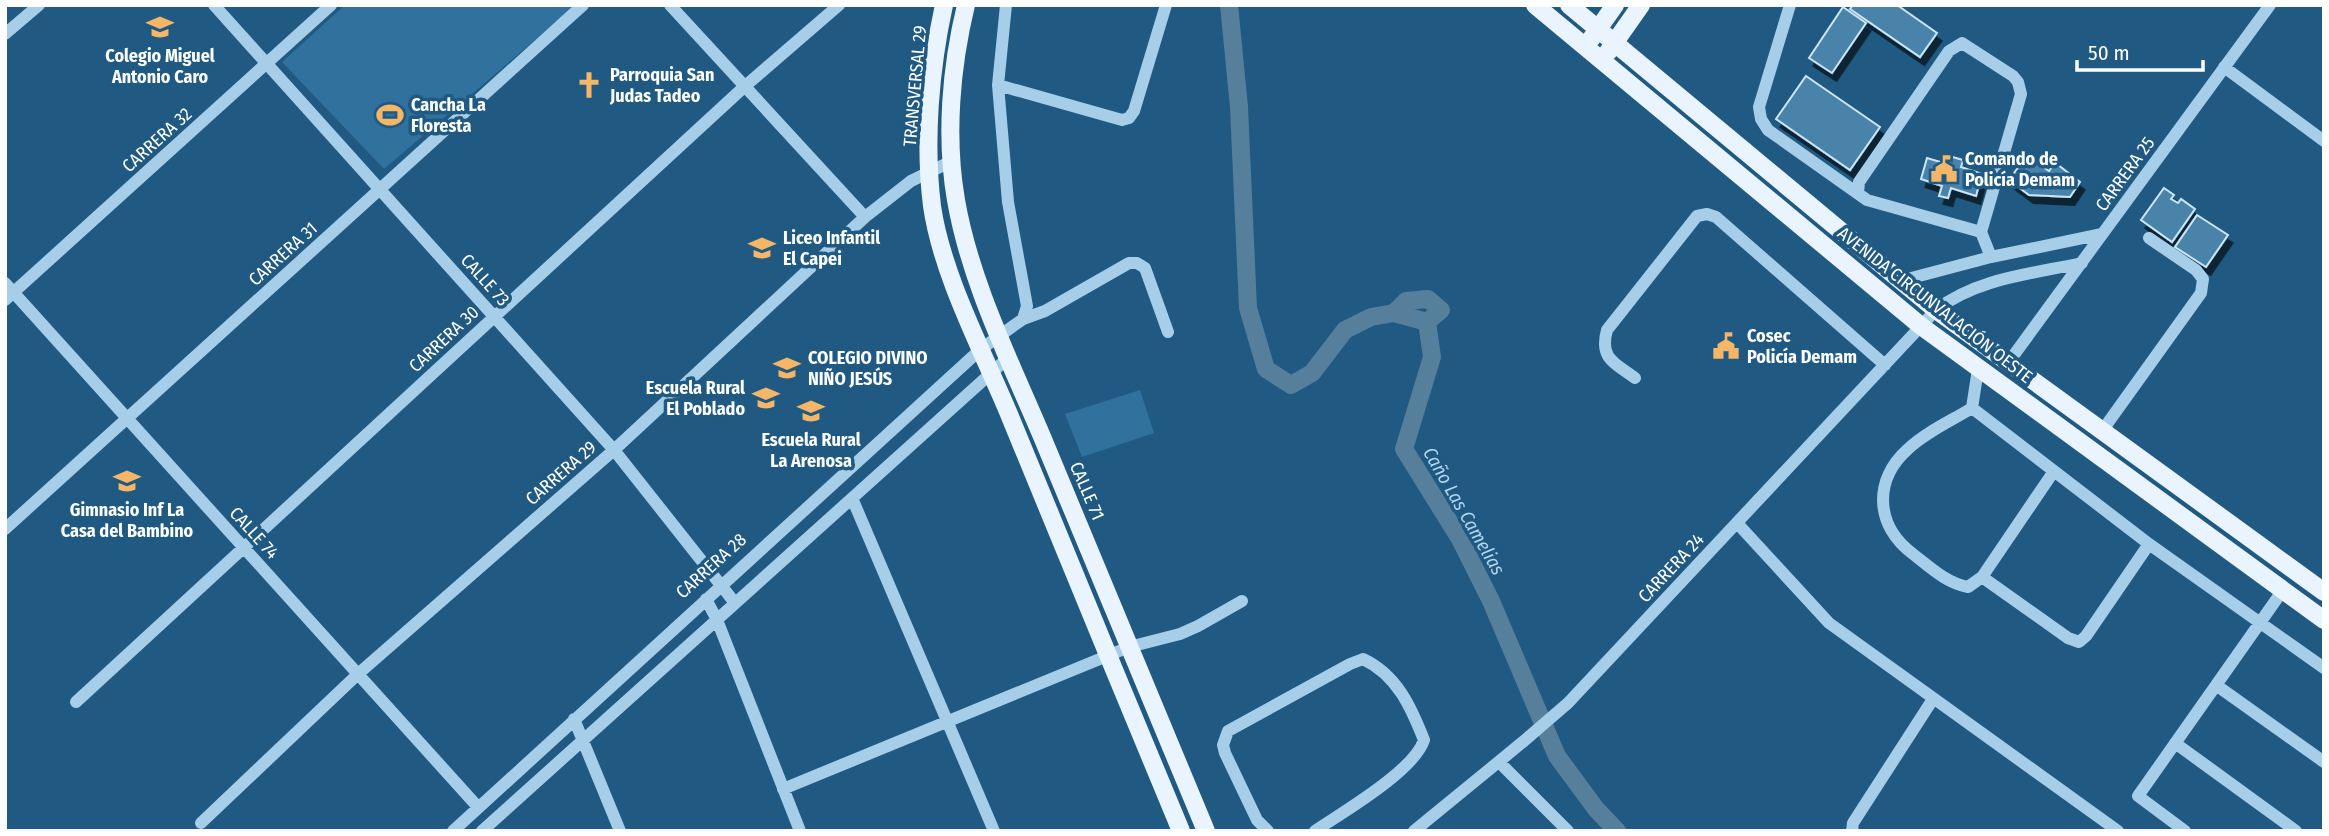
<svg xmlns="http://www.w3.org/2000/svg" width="2329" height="836" viewBox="0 0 2329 836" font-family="'Fira Sans Condensed',sans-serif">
	<defs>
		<filter id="shadow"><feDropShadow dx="4.5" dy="8" stdDeviation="0" flood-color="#0009"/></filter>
	</defs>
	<rect width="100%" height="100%" fill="#205981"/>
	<path fill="#30729d" d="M345 5H576L384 169 282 62Z
		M1140 390 1154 433 1082 457 1065 414Z"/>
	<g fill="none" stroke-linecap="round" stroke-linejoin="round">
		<path stroke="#567f9b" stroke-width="18" d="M1229 5 1239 107 1248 308 1266 369 1291 385 1312 373 1345 330 1371 317 1394 313 1427 322 1432 357 1404 449 1460 539 1491 601 1557 756 1596 809 1617 831
			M1394 313 1406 301 1428 299 1441 310 1427 322"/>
	</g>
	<path fill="#4983aa" stroke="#cae5f6" stroke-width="2" filter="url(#shadow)" d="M1853 5H1897L1937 33 1920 57 1850 9Z
		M1843 7 1866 23 1832 73 1809 58Z
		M1806 76 1880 127 1850 170 1776 119Z
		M2027 155 2049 171 2053 165 2051 164 2053 161 2080 182 2070 197 2029 195 2009 180Z
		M1949 156 1963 160 1961 167 1982 174 1976 196 1951 188 1948 198 1939 196 1942 186 1921 179 1927 158 1947 164Z
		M2164 188 2174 195 2171 199 2178 203 2181 199 2195 209 2172 242 2141 220Z
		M2197 215 2228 235 2206 267 2175 247Z"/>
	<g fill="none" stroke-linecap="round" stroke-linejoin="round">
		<path stroke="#a6cee8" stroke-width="12" d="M214 5 614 450 735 603
			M670 5 865 217
			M1790 5 1759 107 1761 119 1768 130 1867 200 1981 232 1991 257
			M5 34 39 5
			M2224 67 2324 141
			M998 85 1122 120 1129 118 1134 111 1166 5
			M1858 193 1859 182 1949 51 1962 43 2013 76 2018 82 2021 94 1981 232
			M1900 281 1991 257 2102 234
			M5 283 477 806
			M5 300 331 5
			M1023 319 1045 311 1129 263H1137L1145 268 1168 332
			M2008 363 2270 5
			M1978 369 1972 408C1951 421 1926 432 1908 449 1873 480 1875 526 1913 554 1930 567 1946 583 1968 587L1982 577 2054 471
			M1635 378C1615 363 1599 359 1607 330L1697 216 1707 214 1716 217 1885 365
			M1972 408 2149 544 2324 668
			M2102 431 2201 293 2203 279 2196 270 2149 238
			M852 498 994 831
			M1737 523 1829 623 2118 831
			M5 529 583 5
			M1982 577 2068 638 2079 642 2086 636 2149 544
			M706 599 717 620 800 831
			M2216 685 2324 762
			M76 702 744 87 839 5
			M574 719 620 831
			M2175 743 2296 831
			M1499 762 1568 831
			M783 789 1129 647 1180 634 1198 626 1242 601
			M201 823 358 674 614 450 865 217 911 181 952 161
			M453 831 981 349 1023 319 1027 306 1008 202 998 85 1006 5
			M482 831 1009 357
			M1268 831 1257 820 1225 753 1223 745 1228 731 1350 664 1363 659C1397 675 1411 707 1424 740 1414 771 1343 812 1315 831
			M1414 831 1524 741 1568 703 1936 310C1977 278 2032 274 2082 263
			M1852 831 1853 823 1933 699
			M2185 831 2138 796 2283 590"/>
		<path stroke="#e9f4fe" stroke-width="18" d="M944 5C930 69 924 141 932 206 942 276 984 353 1011 419 1067 556 1124 694 1181 831
			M966 5C951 67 945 137 956 200 970 282 1011 363 1043 439 1097 569 1151 700 1206 831
			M1535 5 1921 326 2324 620
			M1569 5 1936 310 2324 592
			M1591 39 1615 5
			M1608 52 1641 5"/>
	</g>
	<defs>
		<symbol id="school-bare" viewBox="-9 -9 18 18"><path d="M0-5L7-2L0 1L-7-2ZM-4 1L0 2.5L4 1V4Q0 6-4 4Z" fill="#f5b767" stroke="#205981" stroke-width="2.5" paint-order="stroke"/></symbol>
		<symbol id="church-bare" viewBox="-9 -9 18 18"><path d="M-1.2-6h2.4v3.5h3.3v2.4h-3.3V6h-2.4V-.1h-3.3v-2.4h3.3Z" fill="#f5b767" stroke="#205981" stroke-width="2.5" paint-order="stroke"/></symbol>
		<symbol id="stadium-bare" viewBox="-9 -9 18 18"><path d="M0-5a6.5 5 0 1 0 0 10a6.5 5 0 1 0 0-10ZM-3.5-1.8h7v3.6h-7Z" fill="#f5b767" stroke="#205981" stroke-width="2.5" paint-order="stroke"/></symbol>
		<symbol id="civic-bare" viewBox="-9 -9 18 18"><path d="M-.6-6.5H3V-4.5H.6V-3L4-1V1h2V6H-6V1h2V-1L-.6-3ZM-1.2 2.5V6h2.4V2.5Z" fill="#f5b767" stroke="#205981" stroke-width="2.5" paint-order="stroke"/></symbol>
	</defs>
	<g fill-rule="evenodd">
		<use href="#school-bare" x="141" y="8" width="38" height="38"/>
		<use href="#church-bare" x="570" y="66" width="38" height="38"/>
		<use href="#stadium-bare" x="371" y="96" width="38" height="38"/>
		<use href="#civic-bare" x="1925" y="150" width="38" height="38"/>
		<use href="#school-bare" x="743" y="229" width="38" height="38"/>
		<use href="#civic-bare" x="1707" y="327" width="38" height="38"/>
		<use href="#school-bare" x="768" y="349" width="38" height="38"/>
		<use href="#school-bare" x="747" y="379" width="38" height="38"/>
		<use href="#school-bare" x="792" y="392" width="38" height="38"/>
		<use href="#school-bare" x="108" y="462" width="38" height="38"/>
	</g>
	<g text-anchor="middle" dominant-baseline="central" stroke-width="7" stroke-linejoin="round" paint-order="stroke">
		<g font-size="18" font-weight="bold" fill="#fff" stroke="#205981" text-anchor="start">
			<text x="160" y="56" text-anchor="middle">Colegio Miguel<tspan x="160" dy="21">Antonio Caro</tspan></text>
			<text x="610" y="75">Parroquia San<tspan x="610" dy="21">Judas Tadeo</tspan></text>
			<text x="411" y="105">Cancha La<tspan x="411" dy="21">Floresta</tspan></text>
			<text x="1965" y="159">Comando de<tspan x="1965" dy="21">Policía Demam</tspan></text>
			<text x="783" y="238">Liceo Infantil<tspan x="783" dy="21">El Capei</tspan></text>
			<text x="1747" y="336">Cosec<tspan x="1747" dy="21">Policía Demam</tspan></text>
			<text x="808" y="358">COLEGIO DIVINO<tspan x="808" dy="21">NIÑO JESÚS</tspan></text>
			<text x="745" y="388" text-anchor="end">Escuela Rural<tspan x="745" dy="21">El Poblado</tspan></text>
			<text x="811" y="440" text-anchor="middle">Escuela Rural<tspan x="811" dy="21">La Arenosa</tspan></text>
			<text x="127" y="510" text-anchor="middle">Gimnasio Inf La<tspan x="127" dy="21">Casa del Bambino</tspan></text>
		</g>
		<g font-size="18" fill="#fff" stroke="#205981">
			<text transform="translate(915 86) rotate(-85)">TRANSVERSAL 29</text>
			<text transform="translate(157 140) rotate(-42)">CARRERA 32</text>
			<text transform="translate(2125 174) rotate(-54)">CARRERA 25</text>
			<text transform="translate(283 254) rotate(-42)">CARRERA 31</text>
			<text transform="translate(485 280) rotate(48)">CALLE 73</text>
			<text transform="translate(1935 305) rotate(38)">AVENIDA CIRCUNVALACIÓN OESTE</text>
			<text transform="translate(444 339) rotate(-43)">CARRERA 30</text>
			<text transform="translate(561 473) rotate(-41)">CARRERA 29</text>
			<text transform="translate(1087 491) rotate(67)">CALLE 71</text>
			<text transform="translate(254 533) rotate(48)">CALLE 74</text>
			<text transform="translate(711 566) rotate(-42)">CARRERA 28</text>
			<text transform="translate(1671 568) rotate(-47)">CARRERA 24</text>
		</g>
		<g font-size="19" font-style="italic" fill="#b1d7f0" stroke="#205981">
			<text transform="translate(1464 511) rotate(60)">Caño Las Camelias</text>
		</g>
	</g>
	<rect width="2329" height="836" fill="none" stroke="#ffffff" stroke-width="14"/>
	<path d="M2077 60v10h126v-10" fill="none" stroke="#ffffff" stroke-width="3.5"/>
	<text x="2088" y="60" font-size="21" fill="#ffffff" stroke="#205981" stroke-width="5" paint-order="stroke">50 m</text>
</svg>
